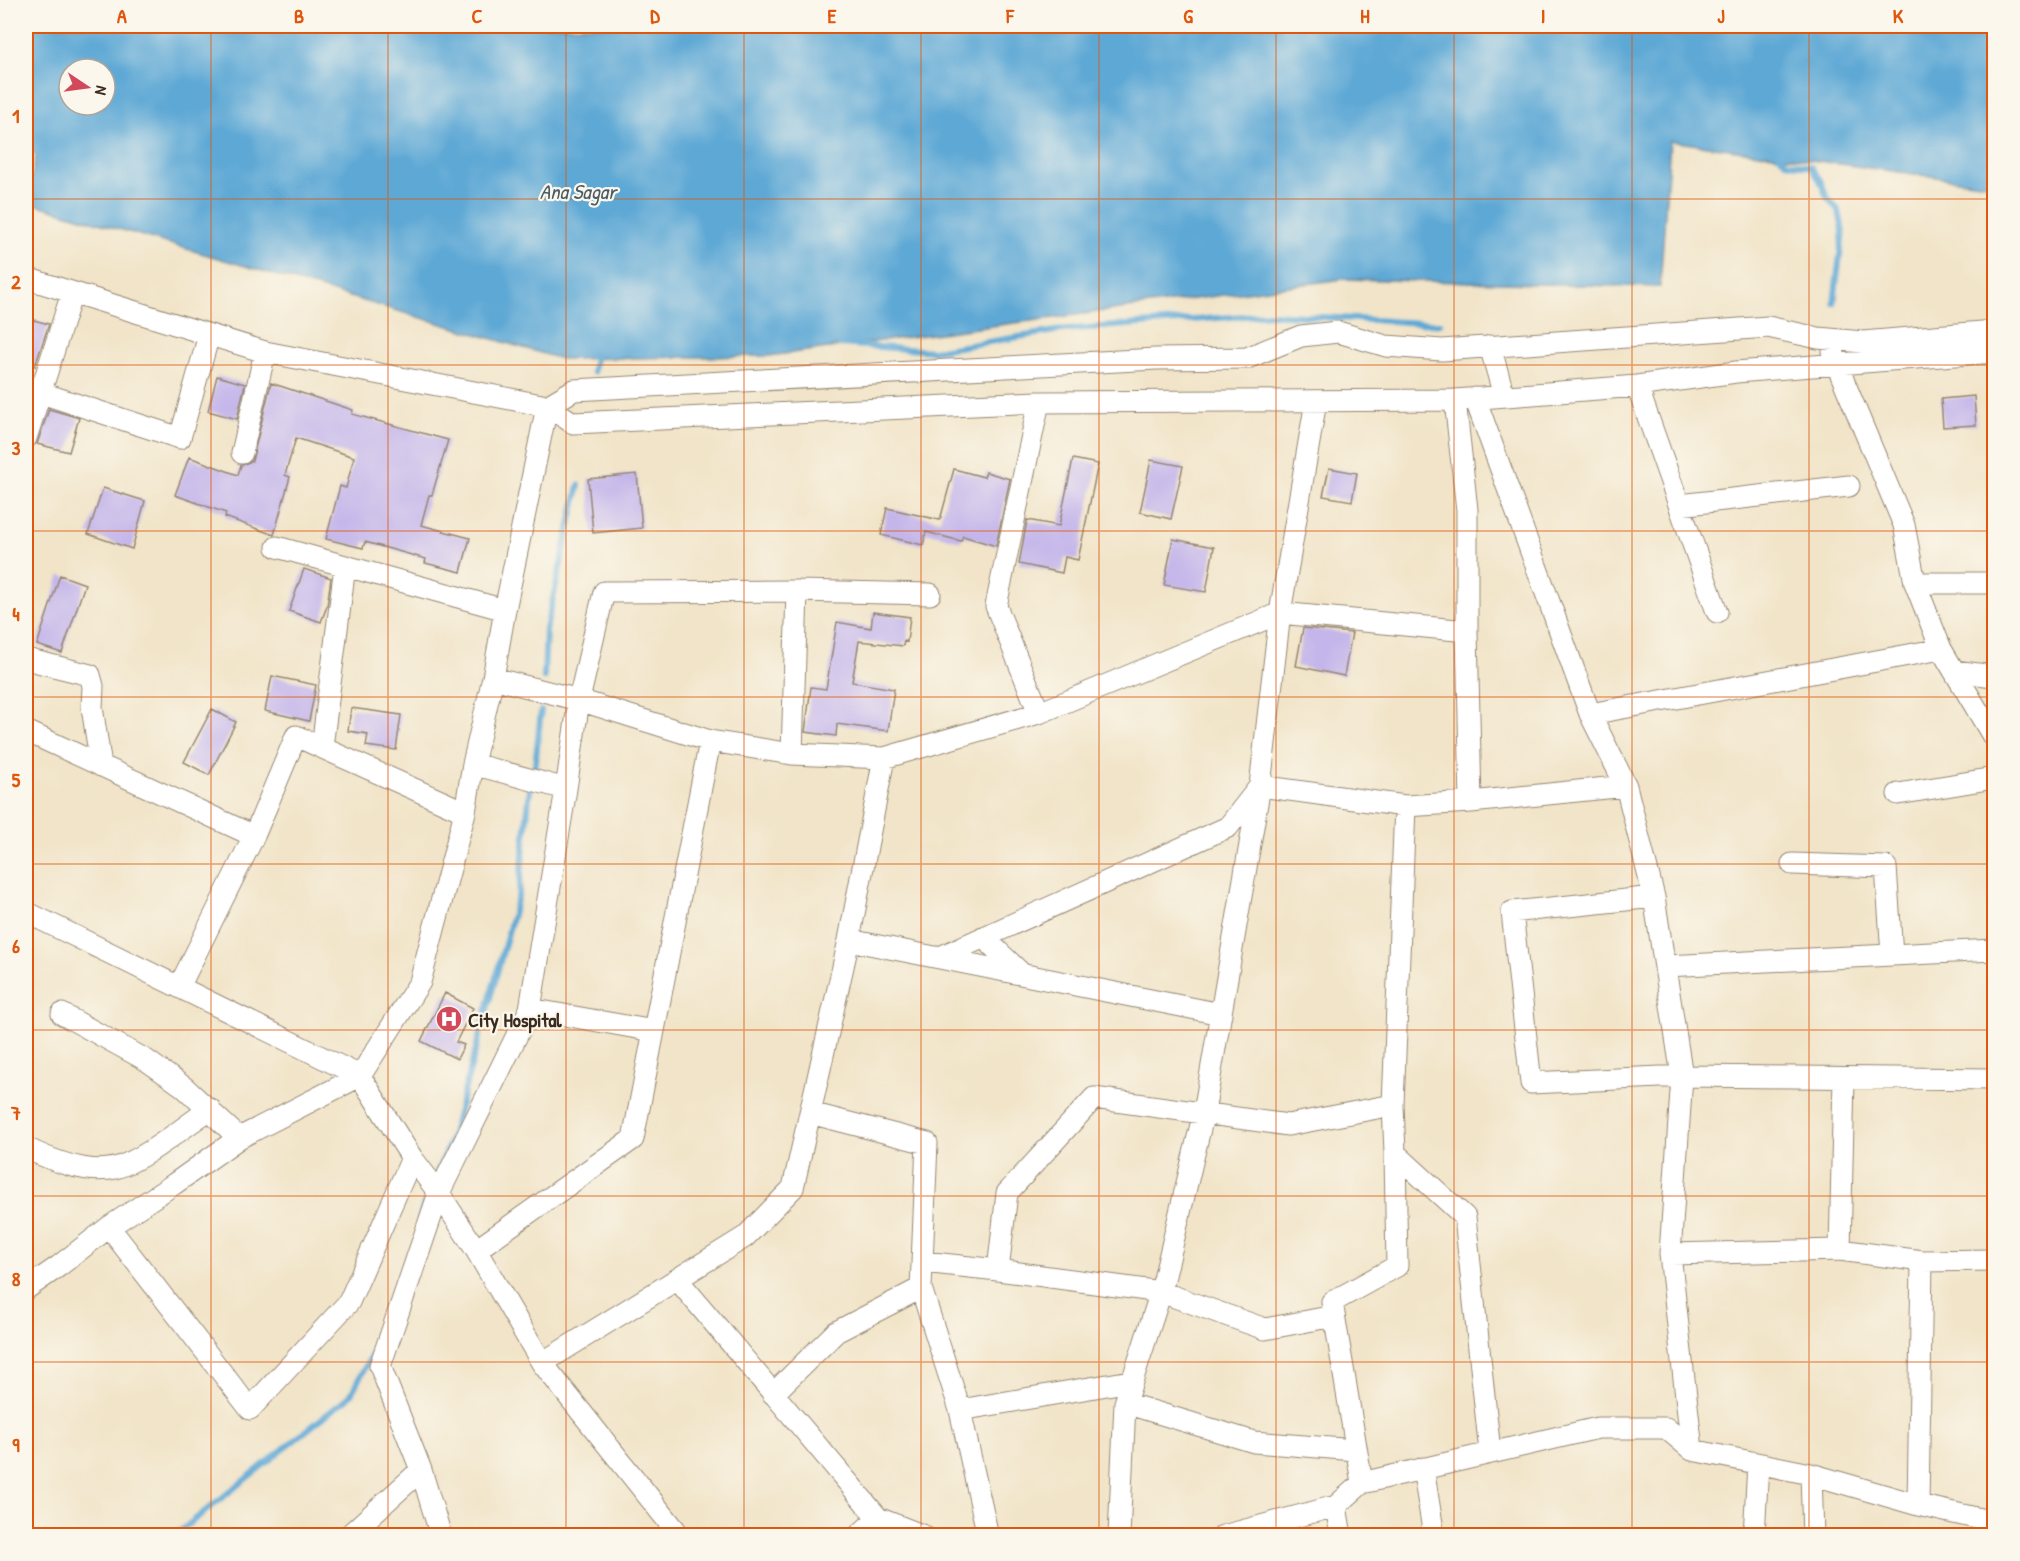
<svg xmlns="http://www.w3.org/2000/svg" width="2020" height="1561" viewBox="0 0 2020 1561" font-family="'Patrick Hand',sans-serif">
	<rect width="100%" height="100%" fill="#fbf7ec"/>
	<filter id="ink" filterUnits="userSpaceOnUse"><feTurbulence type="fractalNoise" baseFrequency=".0167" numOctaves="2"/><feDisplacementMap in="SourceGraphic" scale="12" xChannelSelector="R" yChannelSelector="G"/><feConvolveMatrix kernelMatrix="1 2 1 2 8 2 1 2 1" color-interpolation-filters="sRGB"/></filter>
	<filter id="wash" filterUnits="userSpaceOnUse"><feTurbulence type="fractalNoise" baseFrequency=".008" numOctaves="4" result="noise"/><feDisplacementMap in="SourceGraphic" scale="24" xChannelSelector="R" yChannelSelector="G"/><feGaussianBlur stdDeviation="1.35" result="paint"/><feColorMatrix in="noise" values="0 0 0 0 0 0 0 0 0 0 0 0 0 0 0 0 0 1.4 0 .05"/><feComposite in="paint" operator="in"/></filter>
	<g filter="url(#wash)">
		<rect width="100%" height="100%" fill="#f1e4c8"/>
		<path fill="#5da8d5" stroke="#4c697a" stroke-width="1.5" fill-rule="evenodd" d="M26 26H1994V185L1670 141 1660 287 1343 279 769 356 561 359 27 202 36 155 26 147ZM69 69H105V105H69Z"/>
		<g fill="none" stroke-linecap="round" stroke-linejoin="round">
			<path stroke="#5da8d5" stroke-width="6" d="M1776 151 1786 162 1811 167 1820 180 1827 197 1839 211 1843 231 1834 303
				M840 344 933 351 1062 330 1270 314 1440 324
				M593 372 596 351
				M544 678 546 629 579 485
				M535 766 541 711
				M436 1176 451 1139 519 893 530 789
				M420 1218 424 1203
				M174 1536 350 1396 378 1343"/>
		</g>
		<g id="blocks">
			<path fill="#c4b6ea" d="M26 318 49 324 35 366 26 364Z
				M217 376 245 384 237 419 208 411Z
				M271 383 353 410 352 414 448 440 432 495H429L421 525 470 538 461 572 425 563 426 559 365 542 363 548 326 539 340 486 346 488 354 457 296 438 285 475 290 477 274 535 225 517 226 513 175 495 189 457 238 475 241 465 252 461Z
				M1974 396 1976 425 1943 427 1941 399Z
				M49 409 79 418 69 452 37 444Z
				M1073 459 1098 464 1078 560 1065 557 1062 573 1019 564 1027 520 1059 526Z
				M1151 460 1183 466 1171 519 1140 512Z
				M1329 468 1357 473 1352 501 1323 496Z
				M954 469 984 477 986 472 1010 479 996 546 963 536 961 541 926 532 923 545 881 535 887 508 940 520Z
				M637 474 642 528 593 533 588 479Z
				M103 488 145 501 132 549 88 534Z
				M1173 539 1214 547 1206 592 1164 585Z
				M304 569 331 578 327 606 321 622 289 611Z
				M60 575 85 584 62 653 37 645Z
				M873 612 910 617 907 642 904 641 903 646 859 641 852 682 894 689 888 731 837 724 836 736 805 732 811 687 826 689 837 622 871 628Z
				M1303 628 1352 633 1344 676 1296 666Z
				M272 676 316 685 309 721 265 711Z
				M351 708 401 715 396 750 366 746 368 734 348 731Z
				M212 709 236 722 209 775 184 762Z
				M445 993 473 1008 456 1042 464 1045 457 1059 421 1041Z"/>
		</g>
	</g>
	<g filter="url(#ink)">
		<use href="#blocks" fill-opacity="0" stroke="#968773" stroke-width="1.5"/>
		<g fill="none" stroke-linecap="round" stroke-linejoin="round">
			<defs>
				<path id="minor" d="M26 278 265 352 547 406 573 423 1039 402 1455 400 1637 386 1736 372 1994 352
					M1490 346 1504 396
					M1833 351 1837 365 1904 525 1915 583 1941 649 1994 738
					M1637 386 1717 612
					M26 388 180 438 209 335
					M1475 398 1590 714 1626 786 1654 897 1682 1076 1670 1254 1692 1450
					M1455 400 1467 510V631L1471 802
					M1039 402 996 606 1039 713
					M26 438 72 293
					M242 453 265 352
					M1679 505 1849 486
					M277 547 505 610
					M1915 583H1994
					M26 659 90 675 93 686 92 707 101 766
					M1954 671 1994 676
					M493 678 579 700 710 741 792 754 884 758 1039 713 1280 613 1467 631
					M1590 714 1941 649
					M26 731 254 836 296 736 465 812
					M322 747 345 566
					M792 754 797 591
					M473 764 566 789
					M1898 794 1994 778
					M1405 806 1393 1105 1395 1153 1465 1217 1490 1452
					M1792 864 1886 867 1892 955
					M1654 897 1512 912 1531 1083 1682 1076 1994 1079
					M26 912 360 1076 412 1158 439 1193 476 1250 542 1363 680 1536
					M983 937 1021 973
					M849 940 1221 1014
					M940 957 1228 827 1260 786 1405 806 1471 802 1626 786
					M1666 966 1994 950
					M179 987 254 836
					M530 1009 654 1031
					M62 1014 146 1060 184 1087 239 1138
					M810 1113 927 1143 921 1288 960 1410 988 1536
					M26 1148C51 1160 87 1175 115 1168 143 1161 185 1126 210 1109
					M109 1227 250 1409 349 1302 412 1158
					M476 1250 633 1139 710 741
					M1840 1250 1844 1078
					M1670 1254 1840 1250 1922 1261 1994 1260
					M923 1262 998 1270 1161 1292 1265 1329 1334 1316
					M998 1270 1007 1193 1094 1098 1288 1125 1393 1105
					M677 1279 878 1518 858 1536
					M26 1289 59 1266 109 1227 174 1184 239 1138 360 1076 420 982 465 812 473 764 493 678 505 610 547 406 574 390 1156 359 1247 358 1301 336 1338 332 1386 346 1442 350 1768 327 1818 338 1863 342 1994 331
					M542 1363 745 1237 793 1188 849 940 884 758
					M773 1394 836 1332 921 1288
					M1125 1403 1254 1442 1356 1450
					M960 1410 1131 1381
					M1423 1468 1434 1536
					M1811 1474 1813 1536
					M1362 1483 1332 1302 1397 1266 1395 1153
					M1918 1505 1922 1261
					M1336 1506 1341 1536
					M878 1518 924 1536
					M348 1536 421 1470
					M441 1536 421 1470 380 1366 439 1193 530 1009 566 789 579 700 604 592 797 591 930 594
					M1119 1536 1125 1403 1161 1292 1204 1112 1260 786 1280 613 1316 401
					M1223 1536 1336 1506 1362 1483 1598 1428H1666L1692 1450 1811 1474 1918 1505 1994 1522
					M1754 1536 1758 1464"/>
			</defs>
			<use href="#minor" stroke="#968773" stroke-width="23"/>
			<use href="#minor" stroke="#fff" stroke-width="21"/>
		</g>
	</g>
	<path fill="none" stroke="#df570d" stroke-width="1.5" stroke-opacity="0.55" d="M211 26V1536M388 26V1536M566 26V1536M744 26V1536M921 26V1536M1099 26V1536M1276 26V1536M1454 26V1536M1632 26V1536M1809 26V1536M26 199H1994M26 365H1994M26 531H1994M26 697H1994M26 864H1994M26 1030H1994M26 1196H1994M26 1362H1994"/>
	<defs>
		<symbol id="hospital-disc" viewBox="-11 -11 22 22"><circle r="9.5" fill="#d1495b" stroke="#fbf7ec"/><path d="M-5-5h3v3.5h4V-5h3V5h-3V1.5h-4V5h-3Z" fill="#fff"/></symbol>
	</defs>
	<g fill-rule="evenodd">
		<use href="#hospital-disc" x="434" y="1004" width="30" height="30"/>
	</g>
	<g text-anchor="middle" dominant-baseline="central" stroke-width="4.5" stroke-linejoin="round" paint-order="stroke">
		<g font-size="20" font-weight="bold" fill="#3b2a1e" stroke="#fbf7ec" text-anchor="start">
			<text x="468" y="1019">City Hospital</text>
		</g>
		<g font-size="21" font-style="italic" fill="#495c67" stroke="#fbf7ec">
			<text x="578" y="191">Ana Sagar</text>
		</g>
	</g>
	<rect width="2020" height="1561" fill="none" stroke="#fbf7ec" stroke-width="66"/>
	<g transform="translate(87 87) rotate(103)"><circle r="28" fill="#fbf7ec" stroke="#aea59a" stroke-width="1.5"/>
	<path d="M0-4.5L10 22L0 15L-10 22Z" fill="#d1495b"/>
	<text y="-9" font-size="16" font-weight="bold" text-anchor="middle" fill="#3b2a1e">N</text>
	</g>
	<rect x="33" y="33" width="1954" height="1495" fill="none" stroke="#df570d" stroke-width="2"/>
	<g font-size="20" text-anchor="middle" font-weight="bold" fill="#df570d">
		<text x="122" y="23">A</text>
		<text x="299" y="23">B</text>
		<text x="477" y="23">C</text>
		<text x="655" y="23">D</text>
		<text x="832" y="23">E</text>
		<text x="1010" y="23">F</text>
		<text x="1188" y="23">G</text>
		<text x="1365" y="23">H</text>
		<text x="1543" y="23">I</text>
		<text x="1721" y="23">J</text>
		<text x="1898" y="23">K</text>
		<text x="16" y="123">1</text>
		<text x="16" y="289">2</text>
		<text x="16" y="455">3</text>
		<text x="16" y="621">4</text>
		<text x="16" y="787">5</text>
		<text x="16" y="953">6</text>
		<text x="16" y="1120">7</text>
		<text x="16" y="1286">8</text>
		<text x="16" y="1452">9</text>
	</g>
</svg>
